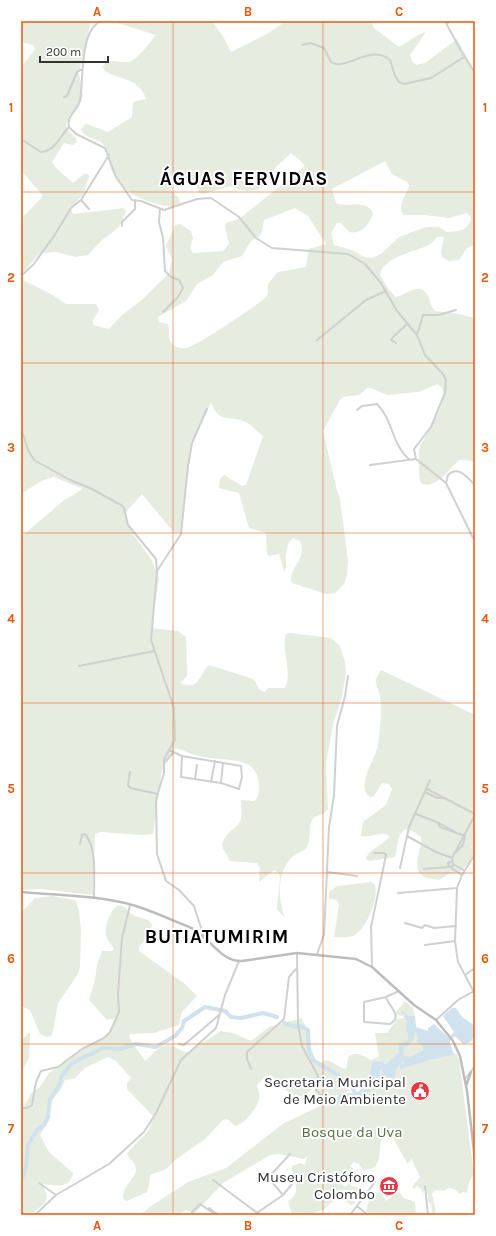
<svg xmlns="http://www.w3.org/2000/svg" width="496" height="1236" viewBox="0 0 496 1236" font-family="Karla,sans-serif">
	<rect width="100%" height="100%" fill="#fff"/>
	<path fill="#e6ecdf" fill-rule="evenodd" d="M21 21H91L79 73 83 96 79 106 69 117 66 125C67 133 76 134 77 142L73 145 64 143 52 162 55 167 73 183 84 174H88L89 176 84 193 71 209 73 214 124 208 126 211 119 227 101 241 88 255 76 257 56 252 40 253 21 275V219L43 196 21 170V67L35 49 33 45 21 42Z
		M111 21H212L224 38 231 52 267 34 286 21H371L374 28 399 47 420 34 426 32 410 55 412 61 416 65 425 63 457 39 475 72V244L467 248 459 260 449 261 442 257 441 252 444 237H437C434 240 431 244 427 246 415 251 382 258 380 275L389 290 396 297C405 296 418 282 426 293 430 298 430 306 435 311L455 313 475 318V461L460 460C449 467 438 489 422 484L420 481C419 475 418 451 420 446 426 433 455 396 438 384L418 392 387 395 371 388H367L359 395 343 397 340 400 323 431 337 490 340 499 348 561 347 575 344 584 335 593 326 594 292 583C286 570 309 558 300 541L293 538C285 544 286 559 286 568L284 571 279 554 269 556 267 554 266 533 249 528 239 493 219 488 220 479 224 475 242 486 246 485 263 436C257 432 252 425 246 422 229 414 219 425 211 402L192 445 180 532 175 533 172 530 142 494 124 514 135 537 151 559 159 578 151 628 178 631 186 637 187 676 180 683C201 691 198 675 209 665L253 679C258 684 256 690 265 692L268 688H285C293 671 281 652 286 634L290 633 331 638 340 646 345 662 346 672 342 697 333 724 326 763 328 809 323 814 314 817C307 826 312 837 307 847 303 853 296 852 292 857 276 874 278 899 285 918L277 909 280 878 279 873 274 870 259 882 260 868 257 863 230 861 222 847C225 830 235 831 240 822 243 815 241 807 241 800L254 801C258 798 259 793 259 787 259 757 232 761 210 758 198 757 187 752 176 748L162 770 153 834 142 835 101 832 95 834 93 895 41 889 21 890V537L63 501 83 489 54 477 43 480 21 494V279L49 293 66 304H96L99 310 93 320V325L109 329 122 315 143 299 169 273 172 259 166 246 175 225 180 224 191 231 193 238 190 248 193 253 223 251 229 244 225 227 226 223 239 219 305 166 301 161 291 153 276 167 265 183 257 190 246 191 230 186 203 194 199 193C197 184 189 173 179 176L170 190 178 197 180 203 175 207C150 205 121 194 111 169 108 162 109 152 104 145 98 138 85 139 81 130L84 125 87 124 108 132 132 117 133 102 146 99C139 74 107 80 103 67 108 56 120 64 129 62 136 61 151 41 156 35ZM385 161 392 174 407 182 409 185C407 196 397 203 403 215H425L449 218 467 213 471 217C470 231 458 231 447 232L439 227H426L399 237 382 253 373 258 364 257 352 250 334 245 331 233 337 223H341L349 232C361 235 370 224 373 213 367 199 347 208 336 203L332 189ZM295 208 308 216 326 244 309 249 306 267 278 272 268 284C267 288 269 292 267 296 263 302 196 346 187 348 182 349 176 348 172 344 167 339 170 330 168 324L159 322 158 317 186 301 197 284 213 275 223 262 242 256 251 241 261 235 264 220Z
		M381 670 475 715V856L460 872 449 874 439 880 426 878 419 873C413 857 423 850 421 837L412 831 405 829C396 836 398 847 395 857L370 861 365 859 369 853 390 837C382 829 371 839 361 836L363 822 386 805 392 789 389 784 382 783 374 796 370 797C355 787 375 759 378 746 380 730 382 711 380 696 379 691 376 686 376 681 376 677 379 673 381 670Z
		M371 882 375 885C379 899 366 930 353 936 348 938 339 937 334 937L339 905 337 900 329 899V892L337 886Z
		M53 896 74 900 76 901 79 911 81 930 80 966 78 974 58 1003 53 1031 51 1036 47 1037 40 1034 30 1010 21 1006V911L25 909 35 898Z
		M119 905C126 906 127 910 132 914 138 919 146 916 152 924L150 934 139 947V951L185 984 197 996 182 1012 179 1025 154 1033 129 1034 130 1039 145 1061C153 1055 161 1041 173 1046 178 1049 182 1052 188 1052L221 1031 233 1033 251 1041 269 1027 302 1018C303 1022 306 1026 307 1030 311 1048 302 1048 320 1063L326 1060C334 1061 338 1068 346 1069L348 1057C357 1050 362 1056 371 1060L379 1057 375 1033H387L397 1019 404 1018 403 1016 397 1015 396 1012 405 1001 406 1002 413 1008 415 1016 412 1017 403 1013 407 1018V1027L413 1037 415 1032 420 1039 418 1041 423 1047 422 1051 427 1061 455 1054H457L459 1059 474 1174 469 1182 467 1193 463 1192 460 1194 454 1189 449 1188 443 1191 435 1190 432 1194 436 1211 434 1214 432 1213 431 1204 428 1202V1194L424 1189 423 1194 421 1189 417 1186 414 1189 412 1187 420 1177 411 1158 410 1162 407 1163 393 1138 387 1136 381 1140 379 1159 375 1167 363 1171 359 1164 354 1162 350 1166 354 1170 351 1175 355 1179 354 1182 352 1183 349 1180 341 1183 345 1187 349 1183 351 1186 357 1187 360 1189 359 1192 356 1191 355 1195 350 1196 355 1202 352 1206 341 1198C334 1200 330 1203 326 1208 321 1212 315 1210 311 1215H292L288 1201C304 1192 291 1177 292 1166L300 1163 305 1165 307 1156 304 1159 279 1154 270 1155 223 1183 195 1213 186 1210 179 1215H140L151 1206 188 1182 226 1168 284 1123 327 1103V1100L320 1105 313 1088C310 1091 306 1095 303 1096 292 1099 277 1082 271 1075L265 1076 257 1085C257 1089 260 1093 259 1098 259 1106 244 1125 235 1126L227 1119 223 1120 205 1139 178 1158 166 1169 150 1175 149 1186 147 1192 127 1201 124 1200C119 1189 135 1180 136 1170 137 1163 128 1159 127 1153L148 1131 154 1117 127 1089V1083L131 1078 116 1061 108 1057 85 1068 74 1079 65 1080 61 1089 49 1104V1120L40 1135 49 1152 73 1173C70 1190 55 1185 43 1184L47 1197 45 1203 30 1215H21V1106H24L32 1092 39 1088 50 1072 87 1047 105 1039 116 1018 107 1020 89 1000 95 980 97 965 102 951H112L114 949C112 944 107 941 106 935 104 927 111 908 119 905ZM338 1076 340 1079 361 1088 368 1081 370 1076 375 1081 374 1085 362 1090 361 1095 356 1097 355 1100 340 1097 334 1105 337 1098 335 1096 350 1091 346 1084 336 1080Z
		M28 1033H30V1035L29 1058 21 1073V1042Z
		M372 1191 382 1194 386 1201 399 1192 404 1198 415 1202 416 1215H371L366 1211Z"/>
	<path fill="#cfe2ee" d="M452 1008H456L462 1017 475 1026C475 1037 474 1043 463 1044L455 1036 450 1040V1043L454 1055 430 1060 400 1069V1065L404 1063V1058L407 1059 423 1050V1047L416 1041 419 1039 415 1032 413 1040 408 1046 404 1047 403 1057 394 1065V1071L391 1072 389 1077 383 1075 382 1070 379 1069 375 1074 374 1085 362 1090 361 1095 356 1097 357 1100H348L344 1097H341L339 1104 329 1105 336 1100 339 1094C352 1091 359 1099 364 1081H368C372 1075 369 1067 374 1061L382 1062 386 1065 399 1052V1044L408 1040V1034L406 1031 407 1021 404 1014 401 1013V1010L409 1016H415L416 1027 428 1031V1028L434 1024 449 1038 454 1032 443 1016Z"/>
	<g fill="none" stroke-linecap="round" stroke-linejoin="round">
		<path stroke="#cfe2ee" stroke-width="4" d="M284 1023 296 1027 300 1026 308 1030 309 1050 314 1061 338 1075 340 1079 349 1083 359 1099 379 1078 377 1070 379 1068
			M387 1074 391 1077 393 1076 394 1068 403 1058 413 1059
			M21 1182 26 1167 28 1145 37 1130 44 1125 48 1117 50 1099 60 1084 61 1077 72 1063 103 1048 120 1049 136 1044 156 1047 175 1036 182 1028 184 1021 205 1007 225 1011 231 1017 241 1018 263 1013 277 1017"/>
		<path stroke="#d0d0d0" stroke-width="2" d="M445 21 461 51 475 73
			M447 24 450 21
			M302 45 311 43 324 48 331 62C346 72 370 43 390 60L395 76 399 82 404 84 431 78 464 57
			M64 97 67 96 77 72 82 69
			M69 127 76 134 105 148 116 177 132 200 141 201 164 210 197 199 211 198 239 217 256 238 272 248 348 254 365 264 381 283 397 311 417 335 425 355 443 374 446 381 445 393 431 427 414 449 416 459 446 483 475 542
			M69 127C66 116 78 110 80 100 84 79 79 31 101 21
			M21 139 41 152C55 151 60 136 69 127
			M81 200 89 209
			M160 209 159 222 163 238 165 271 171 277 179 280 183 288 178 297 163 312
			M122 226V222L135 209V200
			M21 276 33 265 54 236 71 208 81 200 109 155
			M417 335 423 315H438L456 310
			M317 340 366 300 386 291
			M396 343 391 340 393 337 407 324
			M357 410 362 406 377 404C393 420 392 445 409 459
			M21 428 28 450 34 460 70 480 90 488 121 505 124 508 128 525 156 559 157 572 151 640 174 708 175 740 164 759V773L156 800 157 854 166 881 179 890 194 906 203 934
			M370 465 416 459
			M446 483 448 475C458 465 467 477 475 485
			M157 571 181 534 188 466 192 443 207 409
			M79 666 154 651
			M169 750 182 756 241 766 242 777 239 789 221 783 181 777 182 756
			M164 763 173 753
			M130 772 128 785 130 788 158 794
			M195 779 197 765
			M211 782 215 761
			M221 783 223 763
			M427 789 475 814
			M425 792 437 798H443
			M416 814 439 823 455 832
			M438 823 440 827 465 836
			M407 836 436 852 452 858
			M80 844 82 835 85 834C97 847 94 880 94 898
			M456 852 463 845 465 836
			M475 854 462 875 457 888 455 941 458 962 475 994
			M451 862 448 863 449 867 453 866 452 858 475 815
			M453 864 465 871
			M450 867 462 875
			M400 868 409 827 430 780
			M424 869 448 867
			M327 872 357 876
			M398 893 457 888
			M405 923 422 928 425 925 434 928 456 926
			M425 945 455 941
			M297 953 298 1024 302 1046 318 1076 316 1090 321 1095
			M317 954 324 935 329 827 334 795 337 726 345 696 348 676
			M372 967 371 927 386 855 384 853H374
			M465 975 475 968
			M386 997 364 1002V1022L390 1024C404 1016 388 1006 386 997L399 991
			M436 1020 458 1000 474 991
			M179 1044 184 1045 219 1015
			M251 1069 247 1059V1052L284 1019 289 977 296 969
			M465 1079 475 1066
			M21 1108H27L32 1105 36 1082 41 1071 58 1067 82 1049 104 1038 110 1032 119 1012 118 994 122 938 130 905
			M264 1173 283 1195
			M268 1178 290 1154
			M213 1180 260 1215
			M39 1183 56 1195
			M425 1186 428 1215
			M357 1206 368 1215
			M209 1208 218 1215
			M35 1215 56 1195 109 1164 144 1132 156 1113 181 1060 216 1028 225 995 239 961
			M193 1215 192 1212 200 1204 216 1215
			M254 1215 283 1195 292 1184
			M350 1215 375 1182"/>
		<path stroke="#bdbdbd" stroke-width="2.5" d="M21 892C52 895 84 895 115 901 140 905 164 917 187 926 209 934 219 962 242 961L297 953 356 959 372 967 414 1005 436 1020 453 1041 460 1056 467 1091 475 1160
			M466 1086 471 1072"/>
	</g>
	<path fill="none" stroke="#e8590c" stroke-width="1" stroke-opacity="0.55" d="M173 21V1215M323 21V1215M21 192H475M21 363H475M21 533H475M21 703H475M21 873H475M21 1044H475"/>
	<defs>
		<symbol id="civic-disc" viewBox="-11 -11 22 22"><circle r="9.5" fill="#e63946" stroke="#fff"/><path d="M-.6-6.5H3V-4.5H.6V-3L4-1V1h2V6H-6V1h2V-1L-.6-3ZM-1.2 2.5V6h2.4V2.5Z" fill="#fff"/></symbol>
		<symbol id="museum-disc" viewBox="-11 -11 22 22"><circle r="9.5" fill="#e63946" stroke="#fff"/><path d="M0-6L6-3V-2H-6V-3ZM-5-1h2V3h-2ZM-1-1h2V3h-2ZM3-1h2V3H3ZM-6 4H6V6H-6Z" fill="#fff"/></symbol>
	</defs>
	<g fill-rule="evenodd">
		<use href="#civic-disc" x="409" y="1080" width="22" height="22"/>
		<use href="#museum-disc" x="378" y="1175" width="22" height="22"/>
	</g>
	<g text-anchor="middle" dominant-baseline="central" stroke-width="4" stroke-linejoin="round" paint-order="stroke">
		<g font-size="15" fill="#333" stroke="#fff" text-anchor="end">
			<text x="406" y="1082">Secretaria Municipal<tspan x="406" dy="17">de Meio Ambiente</tspan></text>
			<text x="375" y="1177">Museu Cristóforo<tspan x="375" dy="17">Colombo</tspan></text>
		</g>
		<g font-size="15" fill="#56703f" stroke="#fff">
			<text x="352" y="1132">Bosque da Uva</text>
		</g>
		<g font-size="19" font-weight="bold" letter-spacing="1" fill="#000" stroke="#fff">
			<text x="244" y="179">ÁGUAS FERVIDAS</text>
			<text x="217" y="937">BUTIATUMIRIM</text>
		</g>
	</g>
	<rect width="496" height="1236" fill="none" stroke="#ffffff" stroke-width="44"/>
	<path d="M40 56v6h68v-6" fill="none" stroke="#333333" stroke-width="2"/>
	<text x="46" y="56" font-size="12" fill="#333333" stroke="#ffffff" stroke-width="3" paint-order="stroke">200 m</text>
	<rect x="22" y="22" width="452" height="1192" fill="none" stroke="#e8590c" stroke-width="1.5"/>
	<g font-size="13" text-anchor="middle" font-weight="bold" fill="#e8590c">
		<text x="97" y="16">A</text>
		<text x="248" y="16">B</text>
		<text x="399" y="16">C</text>
		<text x="11" y="112">1</text>
		<text x="485" y="112">1</text>
		<text x="11" y="282">2</text>
		<text x="485" y="282">2</text>
		<text x="11" y="452">3</text>
		<text x="485" y="452">3</text>
		<text x="11" y="623">4</text>
		<text x="485" y="623">4</text>
		<text x="11" y="793">5</text>
		<text x="485" y="793">5</text>
		<text x="11" y="963">6</text>
		<text x="485" y="963">6</text>
		<text x="11" y="1133">7</text>
		<text x="485" y="1133">7</text>
		<text x="97" y="1230">A</text>
		<text x="248" y="1230">B</text>
		<text x="399" y="1230">C</text>
	</g>
</svg>
